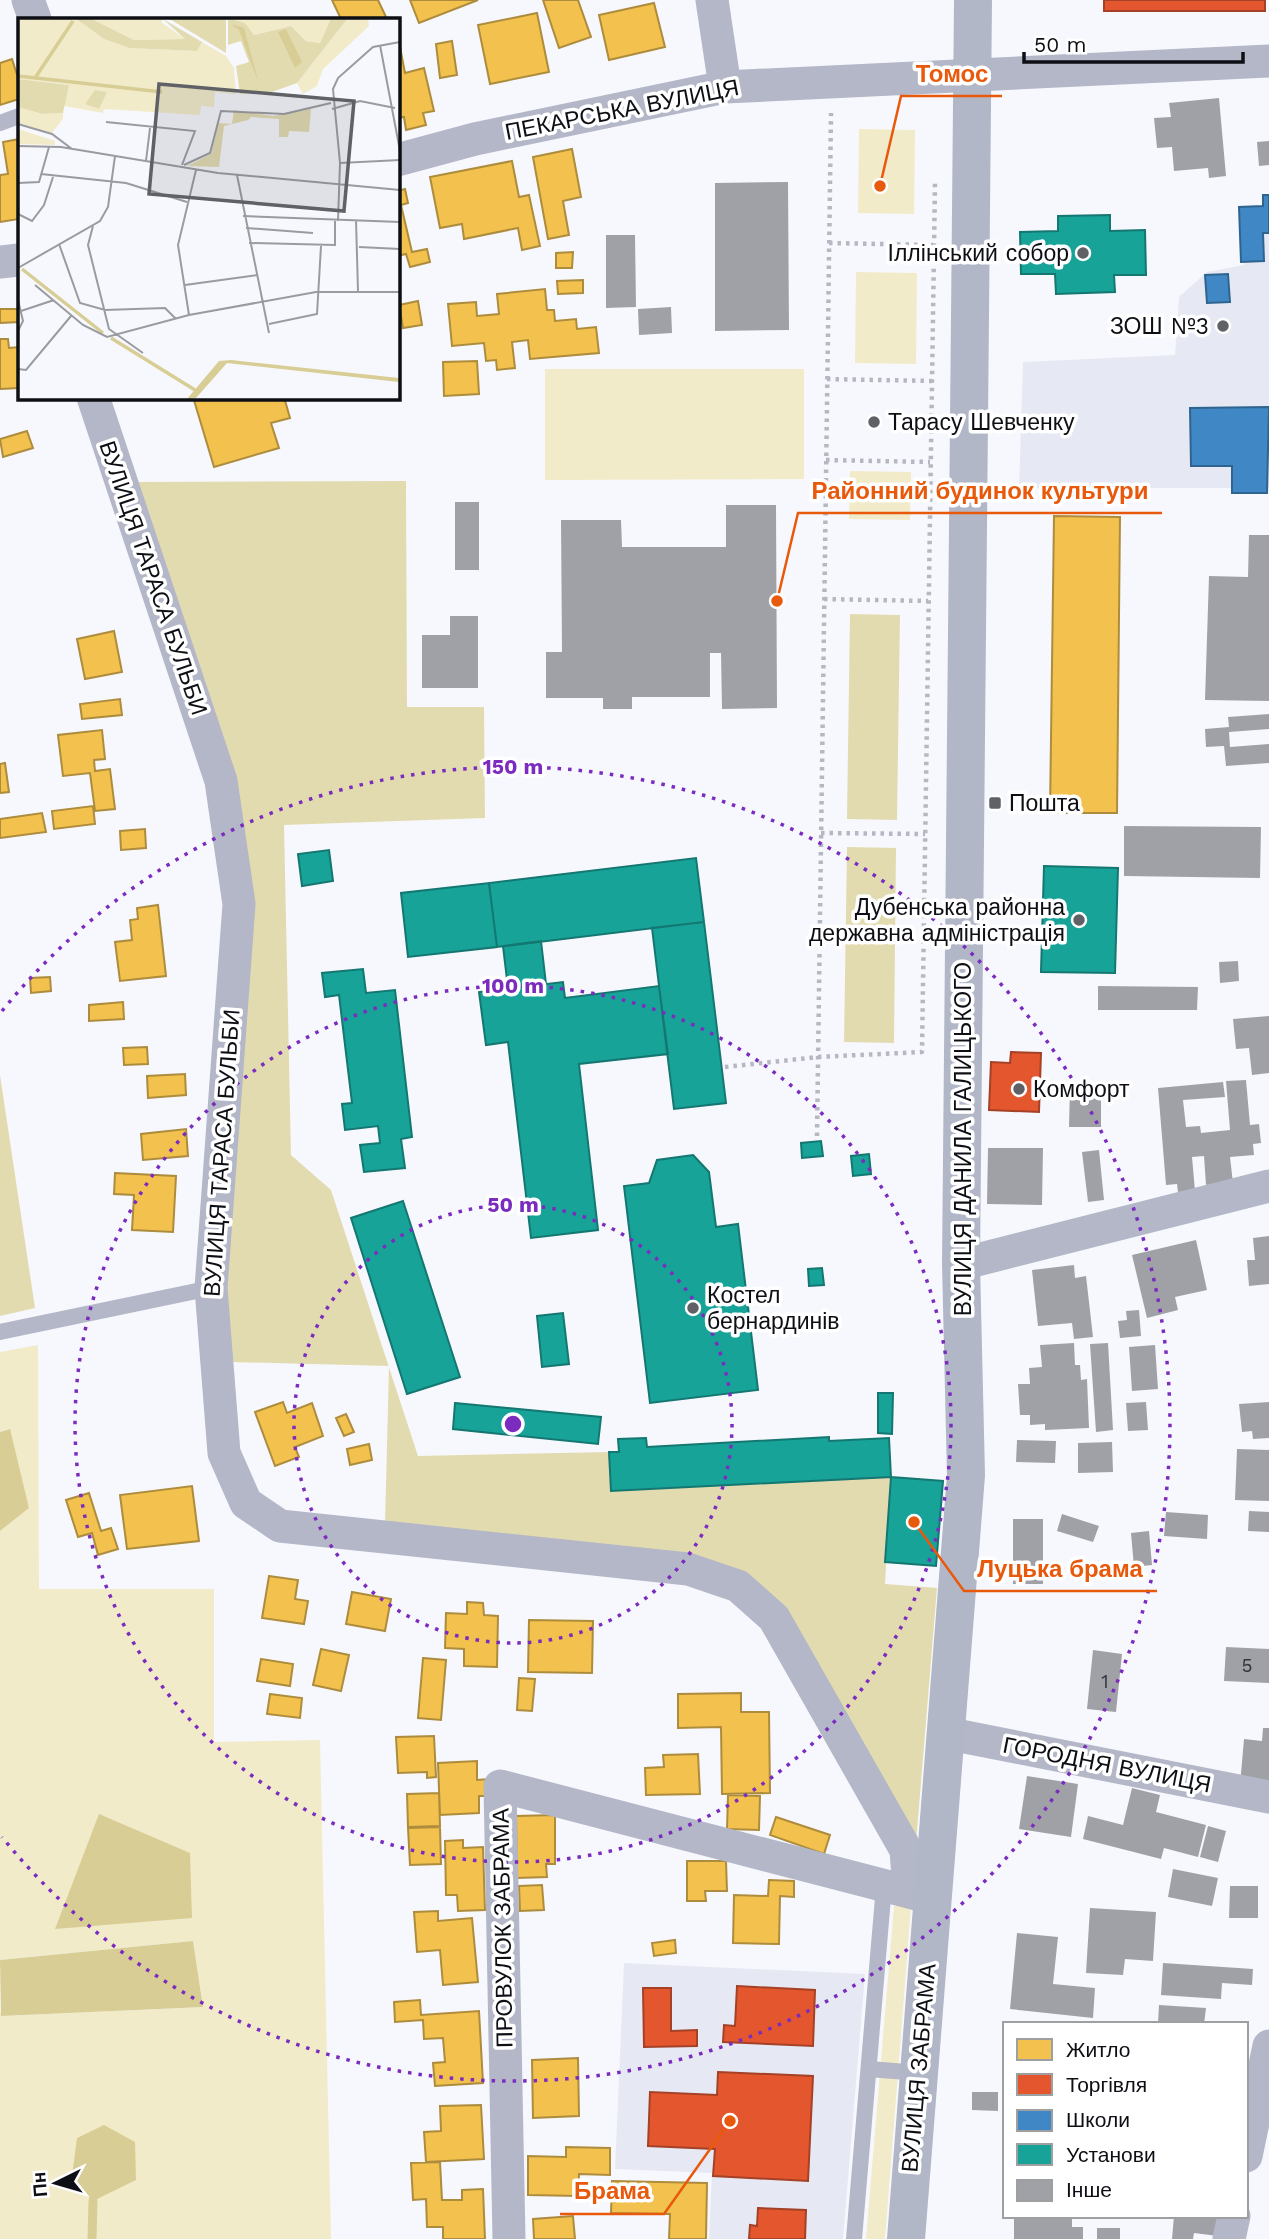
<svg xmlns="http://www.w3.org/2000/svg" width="1269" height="2239" viewBox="0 0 1269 2239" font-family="'Work Sans',sans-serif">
	<rect width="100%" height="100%" fill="#f7f8fd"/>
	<path fill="#e6e9f3" d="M1269 217V488H1019L1023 362 1175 355 1179 297 1207 272 1244 265 1247 218Z
		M624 1963 865 1974 843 2239H709L712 2173 615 2169Z"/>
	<path fill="#f2ebc9" d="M859 129 915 130 914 214 858 213Z
		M856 272 917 273 916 364 855 363Z
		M545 369H804V479L545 480Z
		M850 471 911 472 910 520 849 519Z
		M38 1345 39 1589H214V1742L320 1740 331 2239H0V2010L2 2016 203 2007 193 1941 0 1960V1531L29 1508 9 1429 0 1432V1352Z
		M894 1906 911 1907 885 2239H866Z"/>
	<path fill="#e3dbb0" d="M406 481 407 707H484L485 818 284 825 291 1155 331 1190 418 1456 609 1452 611 1491 891 1477 885 1584 937 1588 916 1843 744 1574 385 1524 389 1366 230 1362 224 1288 252 903 136 482Z
		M850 614 900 615 897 820 847 819Z
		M847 847 896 848 894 1043 844 1042Z
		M0 1075 35 1308 0 1316Z"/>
	<path fill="#d8cd95" d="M10 1429 29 1508 0 1531V1432Z
		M99 1814 190 1853 192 1918 55 1929Z
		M193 1941 203 2007 1 2016 0 1960Z
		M104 2125 135 2142 136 2180 93 2201 71 2183 77 2138Z"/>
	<path fill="#f2c14e" stroke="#ad8c3d" stroke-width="2" d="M332 0H378L386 17 380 19H341Z
		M410 0H478L419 23Z
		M543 0H578L591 37 559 48Z
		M654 3 665 47 609 60 599 15Z
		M537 13 549 72 490 84 478 25Z
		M452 41 457 75 440 78 436 44Z
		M400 47 405 73 424 68 434 111 423 113 426 125 406 130 404 117 397 118V48Z
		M12 59 19 81V99L0 105V63Z
		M19 139V219L0 222V175L8 174 3 142Z
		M572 149 581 197 563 201 569 235 548 239 533 157Z
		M512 161 519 197 529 195 540 246 522 250 518 228 464 239 462 224 440 228 430 177Z
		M405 189 408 203 401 205 412 252 427 249 430 262 410 267 406 254 397 256V191Z
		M573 252 572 268H556V253Z
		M583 280V293L558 294 557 281Z
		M545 289 547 310H554L555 321 576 319 577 329 596 327 599 353 530 359 528 340 512 342 515 368 497 370 496 360 486 361 484 343 452 346 448 304 476 302 477 316 499 314 497 294Z
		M418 301 422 325 403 328 399 305Z
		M0 309H19V322L0 323Z
		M0 339H8L9 348 19 347V388L0 389Z
		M477 361 479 394 444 396 443 362Z
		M193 397H284L290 418 271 423 279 448 214 467Z
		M27 431 33 448 3 457 0 439Z
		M1054 516 1120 517 1117 813H1050Z
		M114 631 122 672 85 679 77 639Z
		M120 699 122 715 82 719 80 704Z
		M102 730 105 759 94 760 95 771 110 769 115 809 95 811 90 773 63 776 58 735Z
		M5 763 9 792 0 793V764Z
		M93 806 95 824 54 829 52 811Z
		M42 813 46 832 0 838V819Z
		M145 829 146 848 121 850 120 831Z
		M158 905 166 976 120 981 115 942 132 940 130 920 138 919 137 908Z
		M50 977 51 991 31 993 30 978Z
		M123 1002 124 1019 89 1021V1005Z
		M147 1047 148 1064 124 1065 123 1048Z
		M185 1074 186 1095 148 1098 147 1076Z
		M186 1129 188 1156 143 1160 141 1134Z
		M115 1173 176 1176 173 1232 132 1230 134 1195 114 1194Z
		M283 1402 287 1413 312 1403 323 1436 295 1447 299 1457 275 1466 255 1412Z
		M346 1414 354 1432 344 1436 336 1418Z
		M369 1444 372 1460 350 1465 347 1449Z
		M192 1486 199 1541 127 1549 120 1495Z
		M89 1493 101 1531 111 1528 118 1549 98 1555 92 1533 78 1537 66 1500Z
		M269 1576 298 1580 295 1599 308 1601 304 1624 262 1618Z
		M352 1592 391 1599 385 1631 346 1624Z
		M467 1602 483 1603 484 1615 498 1616 497 1667 464 1666V1649L445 1648 446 1613 467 1614Z
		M529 1620 593 1621 592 1673 528 1672Z
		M321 1649 349 1655 341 1691 313 1685Z
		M423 1658 446 1660 441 1720 418 1718Z
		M261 1659 293 1664 290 1686 257 1681Z
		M519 1678 535 1679 532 1711 517 1710Z
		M741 1693V1712H769L770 1793 722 1794 721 1727 678 1728V1694Z
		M270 1694 302 1698 300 1718 267 1714Z
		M434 1736 436 1777 427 1778V1772L398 1773 396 1737Z
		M698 1754 700 1794 646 1795 645 1768 664 1767 663 1755Z
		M477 1761V1780L489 1779 490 1796H479V1813L440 1815 438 1763Z
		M439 1793 440 1826 408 1827 407 1794Z
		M728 1795 760 1796 759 1830 727 1829Z
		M555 1815V1864H546L547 1877 517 1878 516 1816Z
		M776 1817 830 1835 824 1854 770 1835Z
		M440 1827 441 1864 410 1865 408 1828Z
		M463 1840V1848L483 1847 485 1910 458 1911 457 1895H446L445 1841Z
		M687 1861H726L727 1891H705L706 1901H687Z
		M769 1880 794 1881V1897L780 1896 779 1944 733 1943 734 1895 768 1896Z
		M542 1885 544 1910 520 1911 519 1886Z
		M438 1911V1921L472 1918 478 1982 443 1985 440 1950 417 1952 414 1912Z
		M675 1940 676 1953 654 1956 652 1943Z
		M420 2000 421 2015 479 2011 483 2083 435 2086 433 2063 445 2062 443 2038 424 2039 423 2020 395 2022 394 2002Z
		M578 2058 579 2116 533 2118 532 2060Z
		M481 2105 484 2159 426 2162 424 2132 441 2131 440 2106Z
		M566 2147 610 2148V2175L579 2174 578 2196 528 2195V2156L566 2157Z
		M440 2162 442 2200H462V2190L483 2189 485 2239H443V2227H427L426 2199 413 2200 411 2163Z
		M612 2181 707 2183 706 2239H669L670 2214 611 2213Z
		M573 2216 575 2239H534L533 2219Z"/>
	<path fill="#e4572e" stroke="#a44126" stroke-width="2" d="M1104 0H1265V11H1104Z
		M1011 1052 1041 1053 1039 1112 989 1110 991 1062 1010 1063Z
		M737 1986 815 1990 813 2046 723 2042 724 2025 735 2026Z
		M643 1988H671V2031L697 2030V2046L644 2047Z
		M718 2072 813 2076 808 2181 713 2176 715 2149 648 2146 650 2092 717 2095Z
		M758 2208 806 2210 805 2239H749L750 2225 757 2226Z"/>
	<path fill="#3f88c5" stroke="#306490" stroke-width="2" d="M1263 195H1269V233H1263L1264 261 1241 262 1239 207 1263 206Z
		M1228 274 1230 302 1207 303 1205 275Z
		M1269 407 1267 493H1232V466H1191L1190 408Z"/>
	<path fill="#17a398" stroke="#147771" stroke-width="2" d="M1110 215V231L1145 230 1146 275H1114L1115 292 1056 294 1055 274H1021L1020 232 1058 231V216Z
		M329 850 333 881 302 886 298 854Z
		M696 858 704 922 497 947 489 883Z
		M1044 866 1118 868 1115 973 1041 972Z
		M489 883 497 947 408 957 401 893Z
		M704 922 726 1103 674 1109 652 928Z
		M541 941 546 984 508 988 503 946Z
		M363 969 366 993 395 990 412 1137 401 1139 405 1168 364 1172 360 1145 380 1143 378 1126 345 1130 342 1104 352 1103 339 995 325 997 322 973Z
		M563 982 565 998 659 986 668 1054 579 1064 598 1230 531 1238 508 1042 486 1045 479 992Z
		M821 1141 823 1156 802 1158 801 1143Z
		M869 1154 871 1174 853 1176 851 1156Z
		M693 1155 709 1172 716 1227 738 1224 758 1390 650 1403 624 1186 649 1183 657 1160Z
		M403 1201 460 1377 407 1394 351 1218Z
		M822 1268 824 1285 809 1286 808 1269Z
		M563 1313 569 1364 542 1367 537 1316Z
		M878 1393H893L892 1434 878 1433Z
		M455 1403 601 1417 598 1444 453 1429Z
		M829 1437V1441L889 1438 891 1477 611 1491 609 1452H619L618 1439 646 1438 647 1447Z
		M891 1477 943 1481 936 1566 885 1562Z"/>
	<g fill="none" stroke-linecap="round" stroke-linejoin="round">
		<path stroke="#d8cd95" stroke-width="9" d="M92 2239 93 2201"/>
	</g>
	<path fill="#a0a1a6" d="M1219 98 1226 176 1209 178 1208 168 1174 171 1172 147 1157 148 1154 118 1171 117 1169 103Z
		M1269 141V165L1259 166 1257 142Z
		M788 182 789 330 715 331V183Z
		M606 235H635L636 307 606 308Z
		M671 307 672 333 639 335 638 309Z
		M455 502H479V570H455Z
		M726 505H776L777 708 722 709 721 653H710V697H632V709H603V698H546V652H562L561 520H621L622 547H726Z
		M1249 535H1269V701L1205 700 1209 576 1248 577Z
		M450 616H478V688H422V635H450Z
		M1269 714V729L1229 732 1230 747 1269 744V763L1226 766 1224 746 1206 747 1205 729 1229 727 1228 717Z
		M1124 826 1261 827 1260 878 1124 876Z
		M1238 961 1239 981 1220 983 1219 962Z
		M1098 986 1198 987 1197 1010H1098Z
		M1269 1016V1073L1252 1075 1249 1048 1236 1049 1233 1019Z
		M1246 1080 1250 1125 1259 1124 1261 1143 1253 1144 1254 1155 1230 1157 1233 1183 1206 1185 1204 1156 1192 1157 1195 1191 1178 1192 1177 1184 1166 1185 1158 1088 1223 1082 1225 1097 1183 1100 1186 1127 1200 1126 1201 1133 1230 1130 1226 1081Z
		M1070 1087H1101V1127H1069Z
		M988 1148H1043L1042 1205 987 1204Z
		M1099 1150 1104 1200 1088 1202 1082 1152Z
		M1269 1236V1284L1249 1286 1247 1260H1255L1253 1238Z
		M1196 1240 1207 1290 1175 1297 1178 1310 1147 1318 1132 1255Z
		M1074 1265 1075 1278 1086 1276 1093 1337 1074 1339 1072 1323 1038 1326 1032 1270Z
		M1139 1310 1141 1336 1120 1338 1118 1321 1127 1320 1126 1311Z
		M1074 1343 1075 1365H1080L1081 1380 1087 1379 1089 1428 1045 1430V1424L1030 1425V1415H1020L1018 1384H1030L1029 1368 1042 1367 1040 1345Z
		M1108 1343 1113 1430 1096 1432 1090 1344Z
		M1155 1345 1158 1389 1132 1391 1129 1347Z
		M1146 1402 1148 1430 1128 1431 1126 1403Z
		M1269 1402V1438L1253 1439 1252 1431 1242 1432 1239 1404Z
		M1017 1440 1056 1441 1055 1463 1016 1462Z
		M1112 1442 1113 1472 1078 1473V1443Z
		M1237 1449 1269 1450V1501L1235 1500Z
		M1249 1511 1269 1512V1532L1248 1531Z
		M1166 1512 1208 1515 1207 1539 1164 1536Z
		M1062 1514 1099 1526 1093 1542 1057 1531Z
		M1013 1519H1043V1584H1013Z
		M1149 1531 1152 1565 1134 1567 1131 1533Z
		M1226 1647 1269 1649V1683L1224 1681Z
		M1093 1650 1122 1654 1116 1712 1087 1709Z
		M1263 1728H1269V1788L1240 1785 1244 1739 1262 1741Z
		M1027 1776 1078 1784 1071 1837 1019 1829Z
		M1132 1788 1160 1795 1156 1812 1206 1825 1198 1857 1164 1848 1161 1859 1083 1839 1088 1816 1123 1825Z
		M1208 1826 1226 1831 1218 1862 1200 1857Z
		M1173 1869 1218 1878 1212 1906 1168 1897Z
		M1230 1886H1258V1918H1229Z
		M1090 1908 1156 1912 1153 1961 1125 1959 1123 1975 1086 1973Z
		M1017 1933 1058 1937 1053 1984 1095 1988 1093 2018 1010 2009Z
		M1163 1963 1253 1969 1252 1985 1222 1983 1221 1999 1161 1995Z
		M1159 2005 1206 2008 1204 2024H1158Z
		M972 2092H998V2111L972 2110Z
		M1014 2216H1072V2227H1083V2239H1014Z
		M1174 2216 1220 2218 1218 2236 1194 2233 1193 2239H1172Z
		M1097 2228H1120V2239H1097Z"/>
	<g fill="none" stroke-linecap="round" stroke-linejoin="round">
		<path stroke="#b5b7c2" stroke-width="4.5" stroke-dasharray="3.5 5" stroke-linecap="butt" d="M829 243 933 245
			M827 379 932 381
			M826 460 930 462
			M824 599 928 601
			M821 833 925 834
			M725 1067 818 1057 922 1052 935 183
			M817 1136 831 113"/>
		<path stroke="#b3b7c7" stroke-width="16" d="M0 123 19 116
			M0 1332 211 1288
			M869 2069 919 2073
			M854 2239 884 1886"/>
		<path stroke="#b3b7c7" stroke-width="33" d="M28 0 35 19
			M712 0 725 87
			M397 160 475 139 725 87 1269 61
			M0 262 19 260
			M93 397 221 781 239 904 211 1288 224 1453 246 1503 280 1526 688 1569 738 1586 774 1618 906 1850 909 1892 932 1898
			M961 1264 1269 1186
			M945 1733 1269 1797
			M1246 2156 1269 2046
			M509 2239 500 1786 909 1892
			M1229 2239 1234 2216"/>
		<path stroke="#b2b7c7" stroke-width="38" d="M906 2239 966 1475 961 1264 973 0"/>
	</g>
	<g fill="none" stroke="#7b2cbf" stroke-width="3.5" stroke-dasharray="3.5 7">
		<circle cx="513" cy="1424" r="219"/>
		<circle cx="513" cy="1424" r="438"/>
		<path d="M2 1011A657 657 0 1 1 2 1837"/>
	</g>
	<g fill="#5f6166" stroke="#fff" stroke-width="2.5">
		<circle cx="1083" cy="253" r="7"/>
		<circle cx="1223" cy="326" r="7"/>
		<circle cx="874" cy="422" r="7"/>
		<rect x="988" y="796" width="14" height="14" rx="3.5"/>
		<circle cx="1079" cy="920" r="7"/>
		<circle cx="1019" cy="1089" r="7"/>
		<circle cx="693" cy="1308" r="7"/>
	</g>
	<g text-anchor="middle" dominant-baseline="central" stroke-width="7" stroke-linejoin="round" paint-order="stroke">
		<g font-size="19" fill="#323439">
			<text x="1247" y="1665">5</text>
			<text x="1105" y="1681">1</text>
		</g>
		<g font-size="23" fill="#0d0f15" stroke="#fff">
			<text transform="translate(622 110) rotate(-11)">ПЕКАРСЬКА ВУЛИЦЯ</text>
			<text transform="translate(153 578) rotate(71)">ВУЛИЦЯ ТАРАСА БУЛЬБИ</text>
			<text transform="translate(963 1139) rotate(-90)">ВУЛИЦЯ ДАНИЛА ГАЛИЦЬКОГО</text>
			<text transform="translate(222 1153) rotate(-86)">ВУЛИЦЯ ТАРАСА БУЛЬБИ</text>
			<text transform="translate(1107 1765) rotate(11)">ГОРОДНЯ ВУЛИЦЯ</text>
			<text transform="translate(503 1928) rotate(-91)">ПРОВУЛОК ЗАБРАМА</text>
			<text transform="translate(919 2068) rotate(-85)">ВУЛИЦЯ ЗАБРАМА</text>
		</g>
		<g font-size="23" fill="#0d0f15" stroke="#fff" text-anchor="start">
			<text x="1069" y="253" text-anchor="end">Іллінський собор</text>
			<text x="1209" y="326" text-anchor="end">ЗОШ №3</text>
			<text x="888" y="422">Тарасу Шевченку</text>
			<text x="1009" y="803">Пошта</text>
			<text x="1065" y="907" text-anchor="end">Дубенська районна<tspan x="1065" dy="26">державна адміністрація</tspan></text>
			<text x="1033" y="1089">Комфорт</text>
			<text x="707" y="1295">Костел<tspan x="707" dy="26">бернардинів</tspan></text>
		</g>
	</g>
	<g transform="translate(18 18)">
		<rect width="382" height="382" fill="#f7f8fd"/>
		<path d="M0 0H57L86 21 111 30 179 33 184 24 208 38 216 50 218 76 197 74 196 89 183 88 182 97 86 91 85 95 46 88 51 67 0 61ZM72 0H146L143 4 167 21 116 22ZM213 0H313L302 25 288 23 273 8 236 17ZM330 0H350L351 8 305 51 299 68 285 76 279 65ZM0 89 24 96 45 95V101L34 115 0 105ZM0 111 37 123V127L0 126Z" fill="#f2ebc9"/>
		<path d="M57 0H72L116 22 167 21 145 1 184 24 179 33 111 30 86 21ZM150 0H208V35ZM210 0 227 5 236 17 273 8 288 23 302 25 313 0H330L279 65 254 74 222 76 218 48 231 44 223 23 210 27ZM0 61 51 67 45 95 24 96 0 89ZM77 72 89 74 81 91 67 86ZM293 91 291 114 271 113 270 119H261V101L233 99 230 102 206 108 201 149 169 148 193 136 200 105 214 106 216 92 255 98Z" fill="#e3dbb0"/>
		<path d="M213 6 226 10 241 66 221 12ZM268 11 284 44 277 50 260 14ZM213 342 381 360V364L209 345 178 380 169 381 201 343Z" fill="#d8cd95"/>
		<path fill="none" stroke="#d8cd95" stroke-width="3.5" d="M0 58 144 74M17 60 55 3M4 251 85 315M93 320 177 372"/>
		<path fill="none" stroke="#999ba0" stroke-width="2" d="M362 27 382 133M314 91 342 83 377 90M88 104 177 113 164 147M0 106 34 116 54 131M0 128 43 129 200 155 382 172M128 143 132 110M322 145 382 142M166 147 192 135 203 93 266 96 313 85M23 156 108 165 169 184M219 157 251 315M0 165 21 164 31 129M0 196 14 203 26 187 35 159M225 198 382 204M338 202 340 273M320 203 322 145 315 71 320 60 355 29 382 24M75 208 70 227 91 311 125 335M228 210 295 215M231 225 317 227V203M41 226 62 285 87 292 147 290 158 301M341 229 382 231M0 250 82 203 90 189 97 138M17 267 65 307 89 319 171 297 298 274H382M167 267 239 257M0 282 5 303 0 313M3 293 36 282M171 297 160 227 178 152M251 306 299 296 303 228M0 351 8 352 53 298"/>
		<path fill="#5f6166" fill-opacity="0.15" stroke="#5f6166" stroke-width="3.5" d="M141 66 336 83 326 193 131 176Z"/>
		<rect width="382" height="382" fill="none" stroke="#0d0f15" stroke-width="3.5"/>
	</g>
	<circle cx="513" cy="1424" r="10" fill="#7b2cbf" stroke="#fff" stroke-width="3.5"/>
	<g font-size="21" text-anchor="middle" font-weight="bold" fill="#7b2cbf" stroke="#fff" stroke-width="7" stroke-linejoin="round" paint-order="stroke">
		<text x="513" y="774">150 m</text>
		<text x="513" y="993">100 m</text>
		<text x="513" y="1212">50 m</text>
	</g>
	<path fill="none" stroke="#e8590c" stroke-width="2.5" d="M880 186L901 96H1002M777 601L798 513H1162M914 1522L964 1591H1157M730 2121L664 2214H560"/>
	<g fill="#e8590c" stroke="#fff" stroke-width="2.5">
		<circle cx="880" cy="186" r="7"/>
		<circle cx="777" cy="601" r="7"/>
		<circle cx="914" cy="1522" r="7"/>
		<circle cx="730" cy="2121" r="7"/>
	</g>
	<g font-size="24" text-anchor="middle" font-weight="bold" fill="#e8590c" stroke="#fff" stroke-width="7" stroke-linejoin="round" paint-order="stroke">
		<text x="952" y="82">Томос</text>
		<text x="980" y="499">Районний будинок культури</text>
		<text x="1060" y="1577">Луцька брама</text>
		<text x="612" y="2199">Брама</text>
	</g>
	<rect x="1003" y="2022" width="245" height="196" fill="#ffffff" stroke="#9e9fa1" stroke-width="2"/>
	<rect x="1017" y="2039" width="35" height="21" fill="#f2c14e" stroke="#9e9fa1" stroke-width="2"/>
	<text x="1066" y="2057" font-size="21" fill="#0d0f15">Житло</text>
	<rect x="1017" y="2074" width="35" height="21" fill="#e4572e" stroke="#9e9fa1" stroke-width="2"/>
	<text x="1066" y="2092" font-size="21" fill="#0d0f15">Торгівля</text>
	<rect x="1017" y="2110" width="35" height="21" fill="#3f88c5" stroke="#9e9fa1" stroke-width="2"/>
	<text x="1066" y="2127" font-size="21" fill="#0d0f15">Школи</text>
	<rect x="1017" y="2144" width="35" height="21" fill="#17a398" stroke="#9e9fa1" stroke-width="2"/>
	<text x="1066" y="2162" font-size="21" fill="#0d0f15">Установи</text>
	<rect x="1017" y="2180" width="35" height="21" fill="#a0a1a6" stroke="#9e9fa1" stroke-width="2"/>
	<text x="1066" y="2197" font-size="21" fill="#0d0f15">Інше</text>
	<g transform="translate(56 2183) rotate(265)" stroke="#ffffff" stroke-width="5" paint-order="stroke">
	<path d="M0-5L12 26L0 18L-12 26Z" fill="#0d0f15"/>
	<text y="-10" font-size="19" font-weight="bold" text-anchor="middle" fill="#0d0f15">Пн</text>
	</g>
	<path d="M1024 52v10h219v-10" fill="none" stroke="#0d0f15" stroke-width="3.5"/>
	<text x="1034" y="52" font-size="21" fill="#0d0f15" stroke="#ffffff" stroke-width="5" paint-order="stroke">50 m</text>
</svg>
